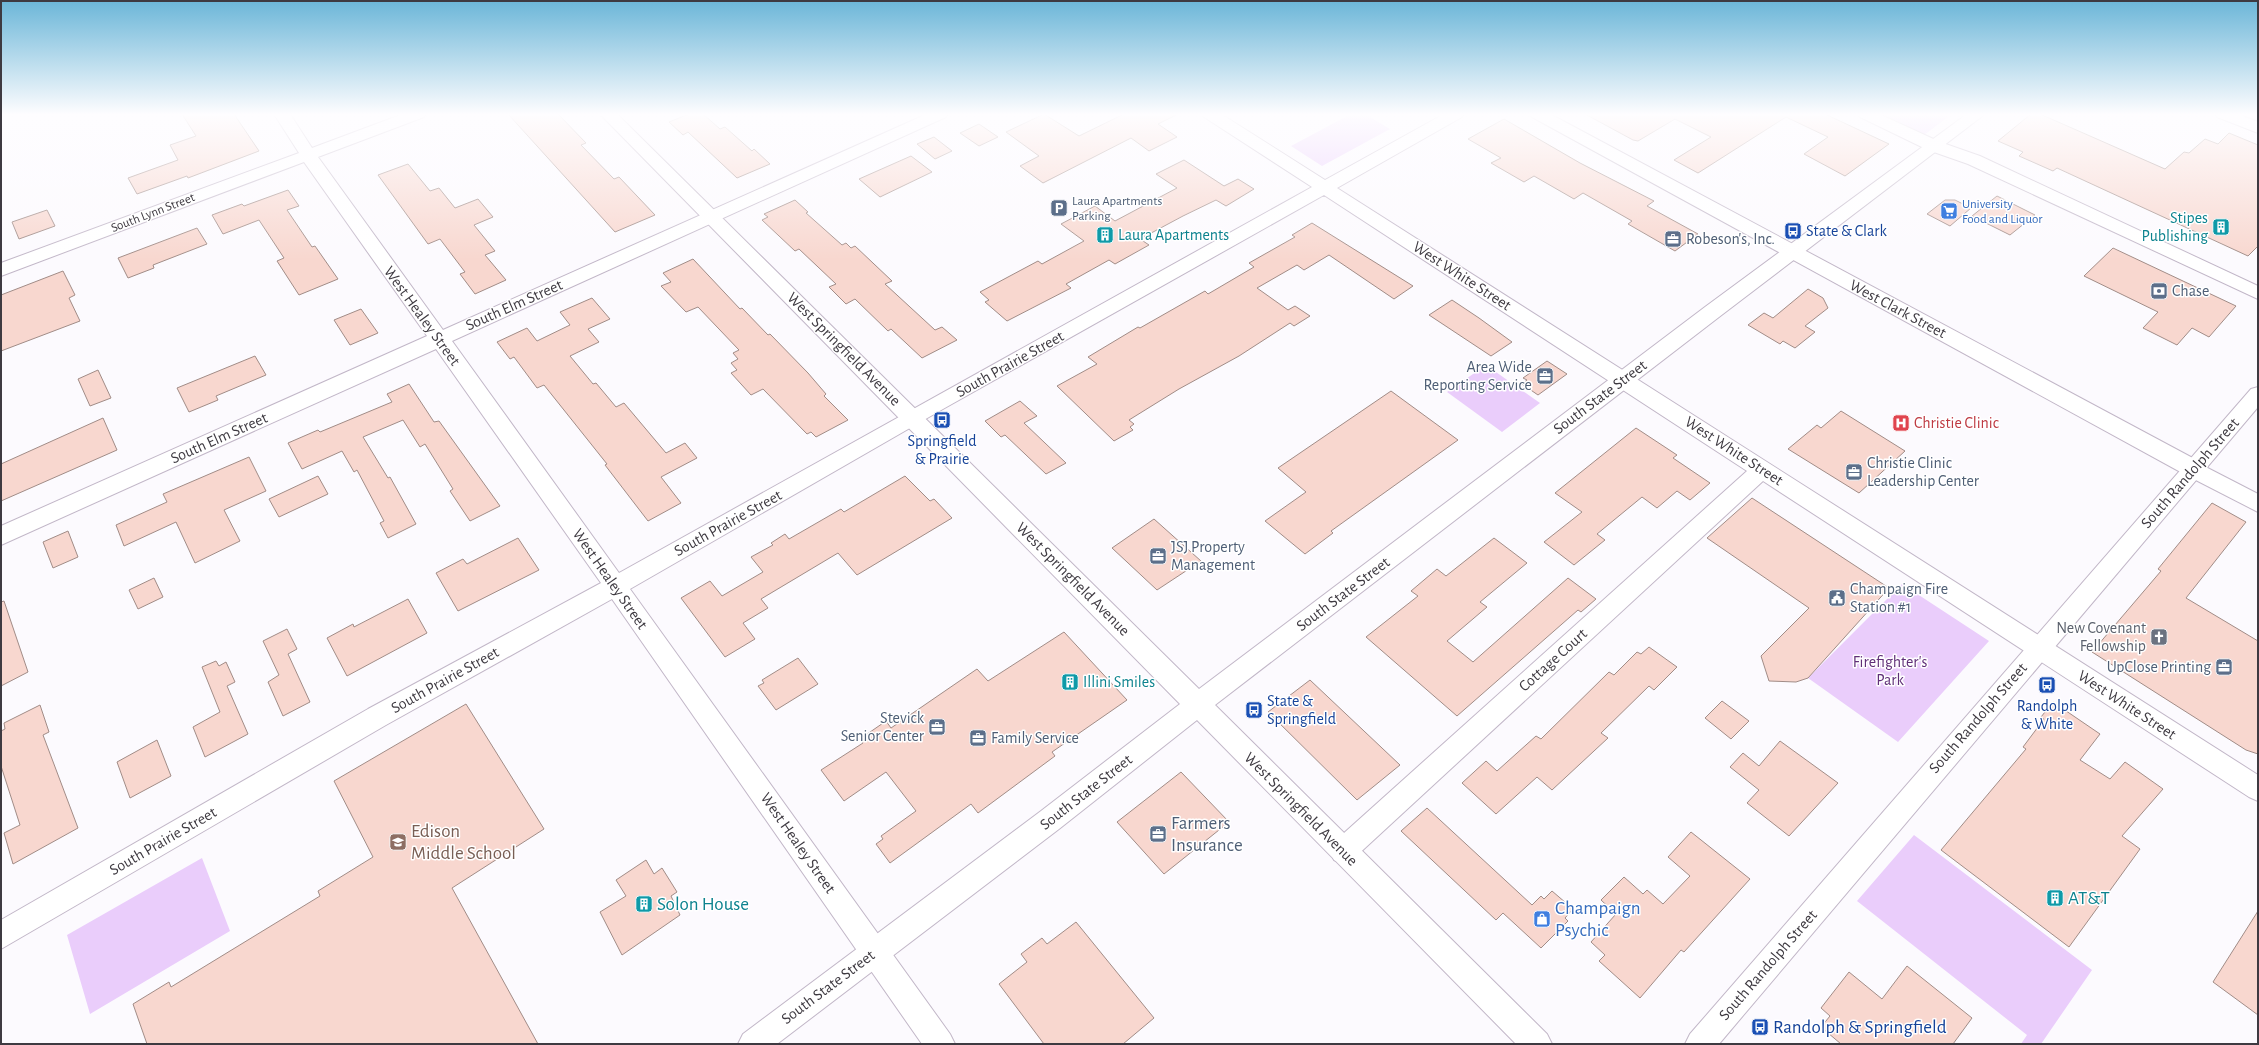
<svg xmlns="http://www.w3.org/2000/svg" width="2259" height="1045" viewBox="0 0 2259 1045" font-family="'Alegreya Sans',sans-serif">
	<rect width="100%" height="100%" fill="#fcfafe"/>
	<path fill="#eacdfb" d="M1351 114H1365L1390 129 1322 166 1291 146Z
		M1882 114H1952L1924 135Z
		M1486 365 1540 403 1502 432 1447 392Z
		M1902 584 1989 641 1898 742 1808 678Z
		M1914 835 2092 970 2041 1044H2021L2027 1035 1857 901Z
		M202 858 230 931 90 1014 67 935Z"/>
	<path fill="#f8d7cf" stroke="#a18c87" d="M182 114H234L259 151 188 178 187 176 137 194 128 178 178 160 170 145 196 136Z
		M508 114H558L586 143 581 145 614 179 619 177 655 215 615 232Z
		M689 114H703L720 129 725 127 752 151 754 149 770 164 737 178 688 132 683 135 669 122Z
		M1044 114 1079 136 1124 114H1178L1158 124 1177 137 1149 151 1131 138 1043 183 1020 166 1039 156 1006 132Z
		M1585 114H1825L1889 144 1845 176 1804 154 1828 137 1786 117 1698 173 1674 160 1711 137 1675 119 1638 141 1633 140Z
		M2031 114H2040L2165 169 2184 152 2189 153 2205 139 2218 144 2229 133 2258 145V246L2248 256 2057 168 2053 171 2019 156 2023 152 1998 141Z
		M1504 119 1580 163 1654 201 1647 206 1698 234 1675 251 1628 224 1632 221 1583 193 1574 199 1534 176 1524 182 1491 163 1501 158 1468 139Z
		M979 124 998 137 979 146 960 133Z
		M934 137 952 151 935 159 917 144Z
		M911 156 932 172 880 197 859 179Z
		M1184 160 1224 186 1238 179 1254 189 1226 206 1216 200 1183 216 1140 239 1149 245 1115 264 1109 260 1066 284 1071 288 1007 321 985 302 989 300 980 292 1038 261 1042 264 1084 241 1061 224 1095 206 1115 221 1177 188 1156 174Z
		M408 164 430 191 439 188 455 208 478 199 493 217 474 225 495 251 485 255 506 280 475 294 460 274 465 272 440 239 428 244 378 175Z
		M288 190 299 206 287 210 312 247 315 246 338 279 299 295 277 261 284 258 259 220 223 234 212 215 242 204 244 206Z
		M1997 196 2035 215 2010 235 1972 216Z
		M795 200 808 212 806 213 842 245 846 243 851 248 855 246 892 281 885 284 935 330 942 327 957 340 922 358 891 329 888 331 855 299 846 304 829 287 836 284 799 249 795 251 762 220 768 217 764 214Z
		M1945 200H1955L1971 208 1950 226 1927 214Z
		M47 210 55 226 19 239 12 222Z
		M1312 223 1413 286 1394 299 1329 255 1304 270 1297 265 1257 288 1288 310 1295 306 1310 316 1294 326 1290 323 1239 356 1179 389 1129 420 1134 424 1130 427 1133 430 1114 441 1057 386 1097 364 1088 357 1138 327 1140 328 1205 291 1208 294 1254 267 1249 263 1295 237 1292 235Z
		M197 228 207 244 153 265 154 268 128 278 118 258Z
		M2113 248 2236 306 2209 337 2192 328 2177 345 2143 328 2158 312 2084 276Z
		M693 259 740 309 742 308 768 335 770 334 808 373 826 394 824 396 848 420 816 437 811 432 807 434 763 389 751 395 731 373 737 370 731 363 738 359 733 353 739 350 698 307 686 312 661 286 671 282 663 273Z
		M63 271 75 295 69 298 80 321 1 351V295Z
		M1808 289 1823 298 1828 308 1805 326 1815 332 1795 348 1783 341 1780 344 1748 325 1764 313 1773 318Z
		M592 298 610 319 588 329 599 342 570 356 593 384 596 383 616 407 624 403 666 453 685 443 697 458 661 477 681 503 648 521 605 465 607 464 544 385 537 388 514 357 510 359 497 342 527 328 537 341 570 325 560 312Z
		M1452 300 1479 318 1512 342 1491 356 1429 315Z
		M361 309 378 333 350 345 334 320Z
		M255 356 266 375 216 396 218 400 189 412 177 388Z
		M1547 361 1567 374 1538 395 1522 384 1527 380 1523 378Z
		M98 370 111 398 90 406 78 379Z
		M409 384 434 422 439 421 500 506 470 521 450 491 453 489 425 444 420 447 403 420 363 437 388 478 390 477 416 524 388 538 380 523 384 521 357 470 354 472 342 451 302 469 288 443 318 430 320 432 392 402 387 394Z
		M1391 391 1458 440 1331 531 1333 533 1305 554 1265 521 1306 492 1278 468Z
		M1020 401 1037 416 1024 423 1066 463 1046 474 1005 435 1001 437 985 421Z
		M1841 411 1905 451 1859 493 1788 449 1817 425 1821 428Z
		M103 418 117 450 1 501V464Z
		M1636 428 1677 455 1673 458 1710 483 1690 500 1677 491 1657 508 1642 497 1597 534 1605 540 1574 565 1544 542 1582 512 1555 493Z
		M249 457 266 491 224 510 240 541 195 563 176 522 124 546 116 525 167 502 163 494Z
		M318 476 328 494 279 517 269 499Z
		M905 476 930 501 934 499 952 518 857 575 838 553 761 599 768 608 743 623 755 639 725 657 681 598 710 581 722 596 763 572 751 557 773 545 771 543 785 534 789 539 841 509 844 512Z
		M1752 498 1889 588 1808 678 1796 682 1769 681 1761 656 1809 608 1707 538Z
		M2212 503 2246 522 2186 598 2258 641V754L2246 750 2092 652 2161 571 2158 569Z
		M1154 519 1201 561 1157 590 1112 548Z
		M68 531 78 557 53 568 43 542Z
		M518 538 539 570 458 611 436 573 463 559 467 564Z
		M1494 538 1527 563 1480 602 1487 607 1447 641 1473 662 1568 578 1596 599 1581 612 1578 610 1457 716 1366 637 1418 596 1411 591 1437 569 1446 576Z
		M154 578 163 597 138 609 129 590Z
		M408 599 427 633 347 676 327 638 353 624 354 627Z
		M4 601 28 672 1 686V602Z
		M287 629 297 649 288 654 310 702 283 716 268 682 279 675 263 641Z
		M1064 632 1127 700 1052 752 1055 756 978 813 971 804 890 863 876 844 883 839 881 836 916 811 886 772 844 801 821 770 863 743 860 739 886 721 891 728 977 669 988 681Z
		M1649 647 1677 667 1654 690 1649 686 1601 733 1608 738 1552 790 1537 777 1496 814 1462 783 1486 761 1497 771 1536 736 1541 739 1609 672 1614 675 1637 652 1641 654Z
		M798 658 818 684 776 710 758 686 764 683 762 680Z
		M216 661 219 666 226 662 235 682 227 686 248 734 205 757 193 727 220 712 202 667Z
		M1310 680 1400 765 1357 800 1268 712Z
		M1722 701 1749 721 1731 739 1705 718Z
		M2053 702 2100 734 2080 760 2110 779 2125 762 2163 789 2122 836 2140 849 2069 947 1941 850 2026 749 2023 747 2044 719 2041 717Z
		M466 704 544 829 452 888 538 1044H147L133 1004 169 982 171 987 320 896 318 891 373 857 334 781Z
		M40 705 49 732 43 735 78 828 13 864 4 833 20 825 1 766V731L5 729 4 723Z
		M157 740 171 776 130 798 117 762Z
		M1780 741 1838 783 1789 836 1747 803 1759 790 1730 767 1743 753 1759 766Z
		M1181 772 1229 822 1164 874 1117 822Z
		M1427 808 1532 905 1541 896 1544 899 1552 891 1573 909 1565 918 1568 921 1541 948 1503 913 1496 920 1401 831Z
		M1691 832 1750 879 1684 952 1681 950 1640 998 1599 961 1605 955 1591 942 1616 914 1601 900 1624 877 1643 894 1647 890 1663 904 1690 876 1668 857Z
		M646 860 654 874 662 868 677 892 671 896 680 915 622 955 600 912 626 896 616 880Z
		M2258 911V1015L2213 982Z
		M1076 922 1154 1018 1123 1044H1044L999 984 1027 962 1021 954 1042 938 1047 944Z
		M1907 966 1972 1018 1953 1044H1841L1821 1027 1830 1016 1821 1008 1849 972 1882 999Z"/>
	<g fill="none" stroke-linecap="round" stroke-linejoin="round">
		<defs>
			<path id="minor" d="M274 114H290L312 148 403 114H426L424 117 318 157 443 330 927 114H948L946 117 452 341 619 573 1312 187 1204 117 1202 114H1221L1325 180 1444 114H1464L1462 117 1337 188 2258 775V801L2249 797 1763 481 1352 860 1343 864 1334 860 1330 851 1334 842 1747 471 1324 195 943 409 630 589 950 1034 955 1044H922L612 599 386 725 1 949V920L368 709 601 583 436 349 1 545V526L427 336 304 162 1 276V263L299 153Z
				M1530 114H1550L2202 463 2205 469 2202 475 2194 477 2186 475 1532 117Z
				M2215 114H2237L2258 122V133L2217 117Z"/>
			<path id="tertiary" d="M2194 461 2258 494V512L2186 475 2183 469 2186 463Z"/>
			<path id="secondary" d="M600 114H617L1199 689 1705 307 1967 114H1985L1719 317 1215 705 1547 1034 1552 1044H1516L1197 720 1059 829 777 1044H738L743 1034 1041 811 1180 704Z
				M2258 387V407L1719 1044H1685L1690 1034 2251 389Z"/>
			<path id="primary" d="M1858 114H1879L1940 142 1980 156 2258 286V299L1968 164 1928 150 1860 117Z"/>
		</defs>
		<use href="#minor" stroke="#c2b7c8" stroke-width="2"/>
		<use href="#tertiary" stroke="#c2b7c8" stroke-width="2"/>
		<use href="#secondary" stroke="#c2b7c8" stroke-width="2"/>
		<use href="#primary" stroke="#c2b7c8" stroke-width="2"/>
		<use href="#minor" fill="#fff" fill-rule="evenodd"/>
		<use href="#tertiary" fill="#fff" fill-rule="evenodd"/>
		<use href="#secondary" fill="#fff" fill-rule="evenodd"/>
		<use href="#primary" fill="#fff" fill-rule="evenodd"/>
	</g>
	<linearGradient id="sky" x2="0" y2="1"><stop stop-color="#6bb6d8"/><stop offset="0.44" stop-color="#fefdff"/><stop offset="1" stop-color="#fefdff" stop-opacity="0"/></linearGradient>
	<rect width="2259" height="260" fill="url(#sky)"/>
	<defs>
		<symbol id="parking-square" viewBox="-11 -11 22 22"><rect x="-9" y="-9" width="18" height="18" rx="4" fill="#5c6f8a" stroke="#fff"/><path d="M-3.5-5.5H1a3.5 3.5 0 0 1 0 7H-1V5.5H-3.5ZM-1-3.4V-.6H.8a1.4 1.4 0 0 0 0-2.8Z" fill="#fff"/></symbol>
		<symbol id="supermarket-square" viewBox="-11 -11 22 22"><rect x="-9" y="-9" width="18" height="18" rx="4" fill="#3f7fe0" stroke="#fff"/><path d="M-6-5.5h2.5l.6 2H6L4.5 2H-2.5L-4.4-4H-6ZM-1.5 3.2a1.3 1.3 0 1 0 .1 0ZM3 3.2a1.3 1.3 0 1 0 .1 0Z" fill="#fff"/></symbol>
		<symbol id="building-square" viewBox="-11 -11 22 22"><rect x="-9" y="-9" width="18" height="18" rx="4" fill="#0f9aa8" stroke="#fff"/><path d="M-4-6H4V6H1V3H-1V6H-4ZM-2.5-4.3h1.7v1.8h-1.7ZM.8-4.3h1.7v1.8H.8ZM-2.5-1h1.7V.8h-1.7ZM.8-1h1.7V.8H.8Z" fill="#fff"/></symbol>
		<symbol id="bus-square" viewBox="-11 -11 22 22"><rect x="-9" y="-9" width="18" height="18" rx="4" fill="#1a4fb4" stroke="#fff"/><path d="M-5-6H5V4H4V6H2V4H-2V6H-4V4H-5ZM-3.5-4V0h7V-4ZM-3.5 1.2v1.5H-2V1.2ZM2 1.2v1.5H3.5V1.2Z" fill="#fff"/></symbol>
		<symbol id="office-square" viewBox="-11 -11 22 22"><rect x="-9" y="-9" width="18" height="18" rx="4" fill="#5c6f8a" stroke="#fff"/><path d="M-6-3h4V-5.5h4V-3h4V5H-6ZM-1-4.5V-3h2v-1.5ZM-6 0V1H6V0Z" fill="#fff"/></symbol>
		<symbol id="bank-square" viewBox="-11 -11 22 22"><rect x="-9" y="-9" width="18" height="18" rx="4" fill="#5c6f8a" stroke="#fff"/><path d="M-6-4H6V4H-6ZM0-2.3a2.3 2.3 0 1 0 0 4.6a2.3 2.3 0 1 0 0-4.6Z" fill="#fff"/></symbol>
		<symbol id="hospital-square" viewBox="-11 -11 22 22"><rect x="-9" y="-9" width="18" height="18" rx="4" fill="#e0444e" stroke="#fff"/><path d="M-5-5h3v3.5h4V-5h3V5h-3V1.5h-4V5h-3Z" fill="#fff"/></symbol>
		<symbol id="civic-square" viewBox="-11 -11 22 22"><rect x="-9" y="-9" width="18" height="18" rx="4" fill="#5c6f8a" stroke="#fff"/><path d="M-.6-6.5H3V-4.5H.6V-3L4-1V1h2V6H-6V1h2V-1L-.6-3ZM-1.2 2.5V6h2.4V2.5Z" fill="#fff"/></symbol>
		<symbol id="church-square" viewBox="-11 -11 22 22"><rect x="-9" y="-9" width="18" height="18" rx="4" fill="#6b7280" stroke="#fff"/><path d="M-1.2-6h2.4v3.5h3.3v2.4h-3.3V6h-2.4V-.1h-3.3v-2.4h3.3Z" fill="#fff"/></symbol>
		<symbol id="school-square" viewBox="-11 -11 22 22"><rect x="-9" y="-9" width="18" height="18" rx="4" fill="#8d6e63" stroke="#fff"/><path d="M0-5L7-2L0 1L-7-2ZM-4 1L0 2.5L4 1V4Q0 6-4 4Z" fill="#fff"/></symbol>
		<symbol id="shop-square" viewBox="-11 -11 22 22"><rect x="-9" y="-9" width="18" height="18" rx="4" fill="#3f7fe0" stroke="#fff"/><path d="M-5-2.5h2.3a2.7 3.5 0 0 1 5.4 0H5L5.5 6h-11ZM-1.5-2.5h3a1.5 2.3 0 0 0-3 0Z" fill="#fff"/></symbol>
	</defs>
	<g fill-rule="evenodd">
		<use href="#parking-square" x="1049" y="198" width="20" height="20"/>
		<use href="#supermarket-square" x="1939" y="201" width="20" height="20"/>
		<use href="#building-square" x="2211" y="217" width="20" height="20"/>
		<use href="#bus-square" x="1783" y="221" width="20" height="20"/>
		<use href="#building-square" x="1095" y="225" width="20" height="20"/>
		<use href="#office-square" x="1663" y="229" width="20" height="20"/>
		<use href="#bank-square" x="2149" y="281" width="20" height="20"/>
		<use href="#office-square" x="1535" y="366" width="20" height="20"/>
		<use href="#bus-square" x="932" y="410" width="20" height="20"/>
		<use href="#hospital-square" x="1891" y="413" width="20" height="20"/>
		<use href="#office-square" x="1844" y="462" width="20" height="20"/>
		<use href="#office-square" x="1148" y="546" width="20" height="20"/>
		<use href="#civic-square" x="1827" y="588" width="20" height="20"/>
		<use href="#church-square" x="2149" y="627" width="20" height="20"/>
		<use href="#office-square" x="2214" y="657" width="20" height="20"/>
		<use href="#building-square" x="1060" y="672" width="20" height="20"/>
		<use href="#bus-square" x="2037" y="675" width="20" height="20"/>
		<use href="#bus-square" x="1244" y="700" width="20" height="20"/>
		<use href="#office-square" x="927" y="717" width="20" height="20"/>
		<use href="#office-square" x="968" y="728" width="20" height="20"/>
		<use href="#office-square" x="1148" y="824" width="20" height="20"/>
		<use href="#school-square" x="388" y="832" width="20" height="20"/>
		<use href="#building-square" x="2045" y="888" width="20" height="20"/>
		<use href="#building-square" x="634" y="894" width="20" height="20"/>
		<use href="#shop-square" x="1532" y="909" width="20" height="20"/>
		<use href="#bus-square" x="1750" y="1017" width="20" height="20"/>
	</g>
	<g text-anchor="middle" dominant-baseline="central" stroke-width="3" stroke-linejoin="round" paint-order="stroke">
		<g font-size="13" fill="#4e5e75" stroke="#fff" text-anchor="start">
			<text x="1072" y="201">Laura Apartments<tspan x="1072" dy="15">Parking</tspan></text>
		</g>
		<g font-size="13" fill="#366cbe" stroke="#fff" text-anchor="start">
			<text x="1962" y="204">University<tspan x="1962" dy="15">Food and Liquor</tspan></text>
		</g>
		<g font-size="13" fill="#3e3a41" stroke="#fff">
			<text transform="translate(153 213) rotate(-21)">South Lynn Street</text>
		</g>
		<g font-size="16" fill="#0d838f" stroke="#fff" text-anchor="start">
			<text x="2208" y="218" text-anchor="end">Stipes<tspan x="2208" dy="18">Publishing</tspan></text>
			<text x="1118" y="235">Laura Apartments</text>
			<text x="1083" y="682">Illini Smiles</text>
		</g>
		<g font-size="16" fill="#164399" stroke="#fff" text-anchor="start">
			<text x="1806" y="231">State &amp; Clark</text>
			<text x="942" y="441" text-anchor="middle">Springfield<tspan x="942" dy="18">&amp; Prairie</tspan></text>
			<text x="1267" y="701">State &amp;<tspan x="1267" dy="18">Springfield</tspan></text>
			<text x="2047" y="706" text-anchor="middle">Randolph<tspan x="2047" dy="18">&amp; White</tspan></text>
		</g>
		<g font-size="16" fill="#4e5e75" stroke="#fff" text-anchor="start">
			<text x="1686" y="239">Robeson's, Inc.</text>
			<text x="2172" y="291">Chase</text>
			<text x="1532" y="367" text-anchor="end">Area Wide<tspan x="1532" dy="18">Reporting Service</tspan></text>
			<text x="1867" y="463">Christie Clinic<tspan x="1867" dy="18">Leadership Center</tspan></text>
			<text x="1171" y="547">JSJ Property<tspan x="1171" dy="18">Management</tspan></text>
			<text x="1850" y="589">Champaign Fire<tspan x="1850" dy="18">Station #1</tspan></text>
			<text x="2211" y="667" text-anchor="end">UpClose Printing</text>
			<text x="924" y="718" text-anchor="end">Stevick<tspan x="924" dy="18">Senior Center</tspan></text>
			<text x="991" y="738">Family Service</text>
		</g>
		<g font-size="16" fill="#3e3a41" stroke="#fff">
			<text transform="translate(1462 276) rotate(33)">West White Street</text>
			<text transform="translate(514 305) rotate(-24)">South Elm Street</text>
			<text transform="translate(1898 309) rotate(28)">West Clark Street</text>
			<text transform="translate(422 316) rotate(54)">West Healey Street</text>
			<text transform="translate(844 349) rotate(45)">West Springfield Avenue</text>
			<text transform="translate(1010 364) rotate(-29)">South Prairie Street</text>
			<text transform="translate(1600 397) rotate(-37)">South State Street</text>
			<text transform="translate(219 438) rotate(-24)">South Elm Street</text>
			<text transform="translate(1734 451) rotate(33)">West White Street</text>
			<text transform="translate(2190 473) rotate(-49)">South Randolph Street</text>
			<text transform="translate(728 523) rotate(-29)">South Prairie Street</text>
			<text transform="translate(610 579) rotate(55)">West Healey Street</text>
			<text transform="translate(1073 579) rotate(45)">West Springfield Avenue</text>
			<text transform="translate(1343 594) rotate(-37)">South State Street</text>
			<text transform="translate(1553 660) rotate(-42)">Cottage Court</text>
			<text transform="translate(445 680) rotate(-29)">South Prairie Street</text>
			<text transform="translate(2127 705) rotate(33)">West White Street</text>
			<text transform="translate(1978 718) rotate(-49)">South Randolph Street</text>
			<text transform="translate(1086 792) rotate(-38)">South State Street</text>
			<text transform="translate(1301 809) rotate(45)">West Springfield Avenue</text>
			<text transform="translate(163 841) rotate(-30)">South Prairie Street</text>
			<text transform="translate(798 843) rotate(55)">West Healey Street</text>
			<text transform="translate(1768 965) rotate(-49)">South Randolph Street</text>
			<text transform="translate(828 987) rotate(-37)">South State Street</text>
		</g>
		<g font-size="16" fill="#be3a42" stroke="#fff" text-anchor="start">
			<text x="1914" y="423">Christie Clinic</text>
		</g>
		<g font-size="16" fill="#5b616d" stroke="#fff" text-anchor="end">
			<text x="2146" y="628">New Covenant<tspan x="2146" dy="18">Fellowship</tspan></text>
		</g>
		<g font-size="16" fill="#5f2e77" stroke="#fff">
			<text x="1890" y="662">Firefighter's<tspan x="1890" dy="18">Park</tspan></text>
		</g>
		<g font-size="19" fill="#4e5e75" stroke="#fff" text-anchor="start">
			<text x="1171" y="823">Farmers<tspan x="1171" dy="22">Insurance</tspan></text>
		</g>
		<g font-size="19" fill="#785e54" stroke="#fff" text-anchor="start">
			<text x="411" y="831">Edison<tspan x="411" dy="22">Middle School</tspan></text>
		</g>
		<g font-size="19" fill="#0d838f" stroke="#fff" text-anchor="start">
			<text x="2068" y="898">AT&amp;T</text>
			<text x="657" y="904">Solon House</text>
		</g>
		<g font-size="19" fill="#366cbe" stroke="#fff" text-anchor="start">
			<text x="1555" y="908">Champaign<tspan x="1555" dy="22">Psychic</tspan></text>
		</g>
		<g font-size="19" fill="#164399" stroke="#fff" text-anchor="start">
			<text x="1773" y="1027">Randolph &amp; Springfield</text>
		</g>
	</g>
	<rect width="2259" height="1045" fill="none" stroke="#3e3a41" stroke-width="4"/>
</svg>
